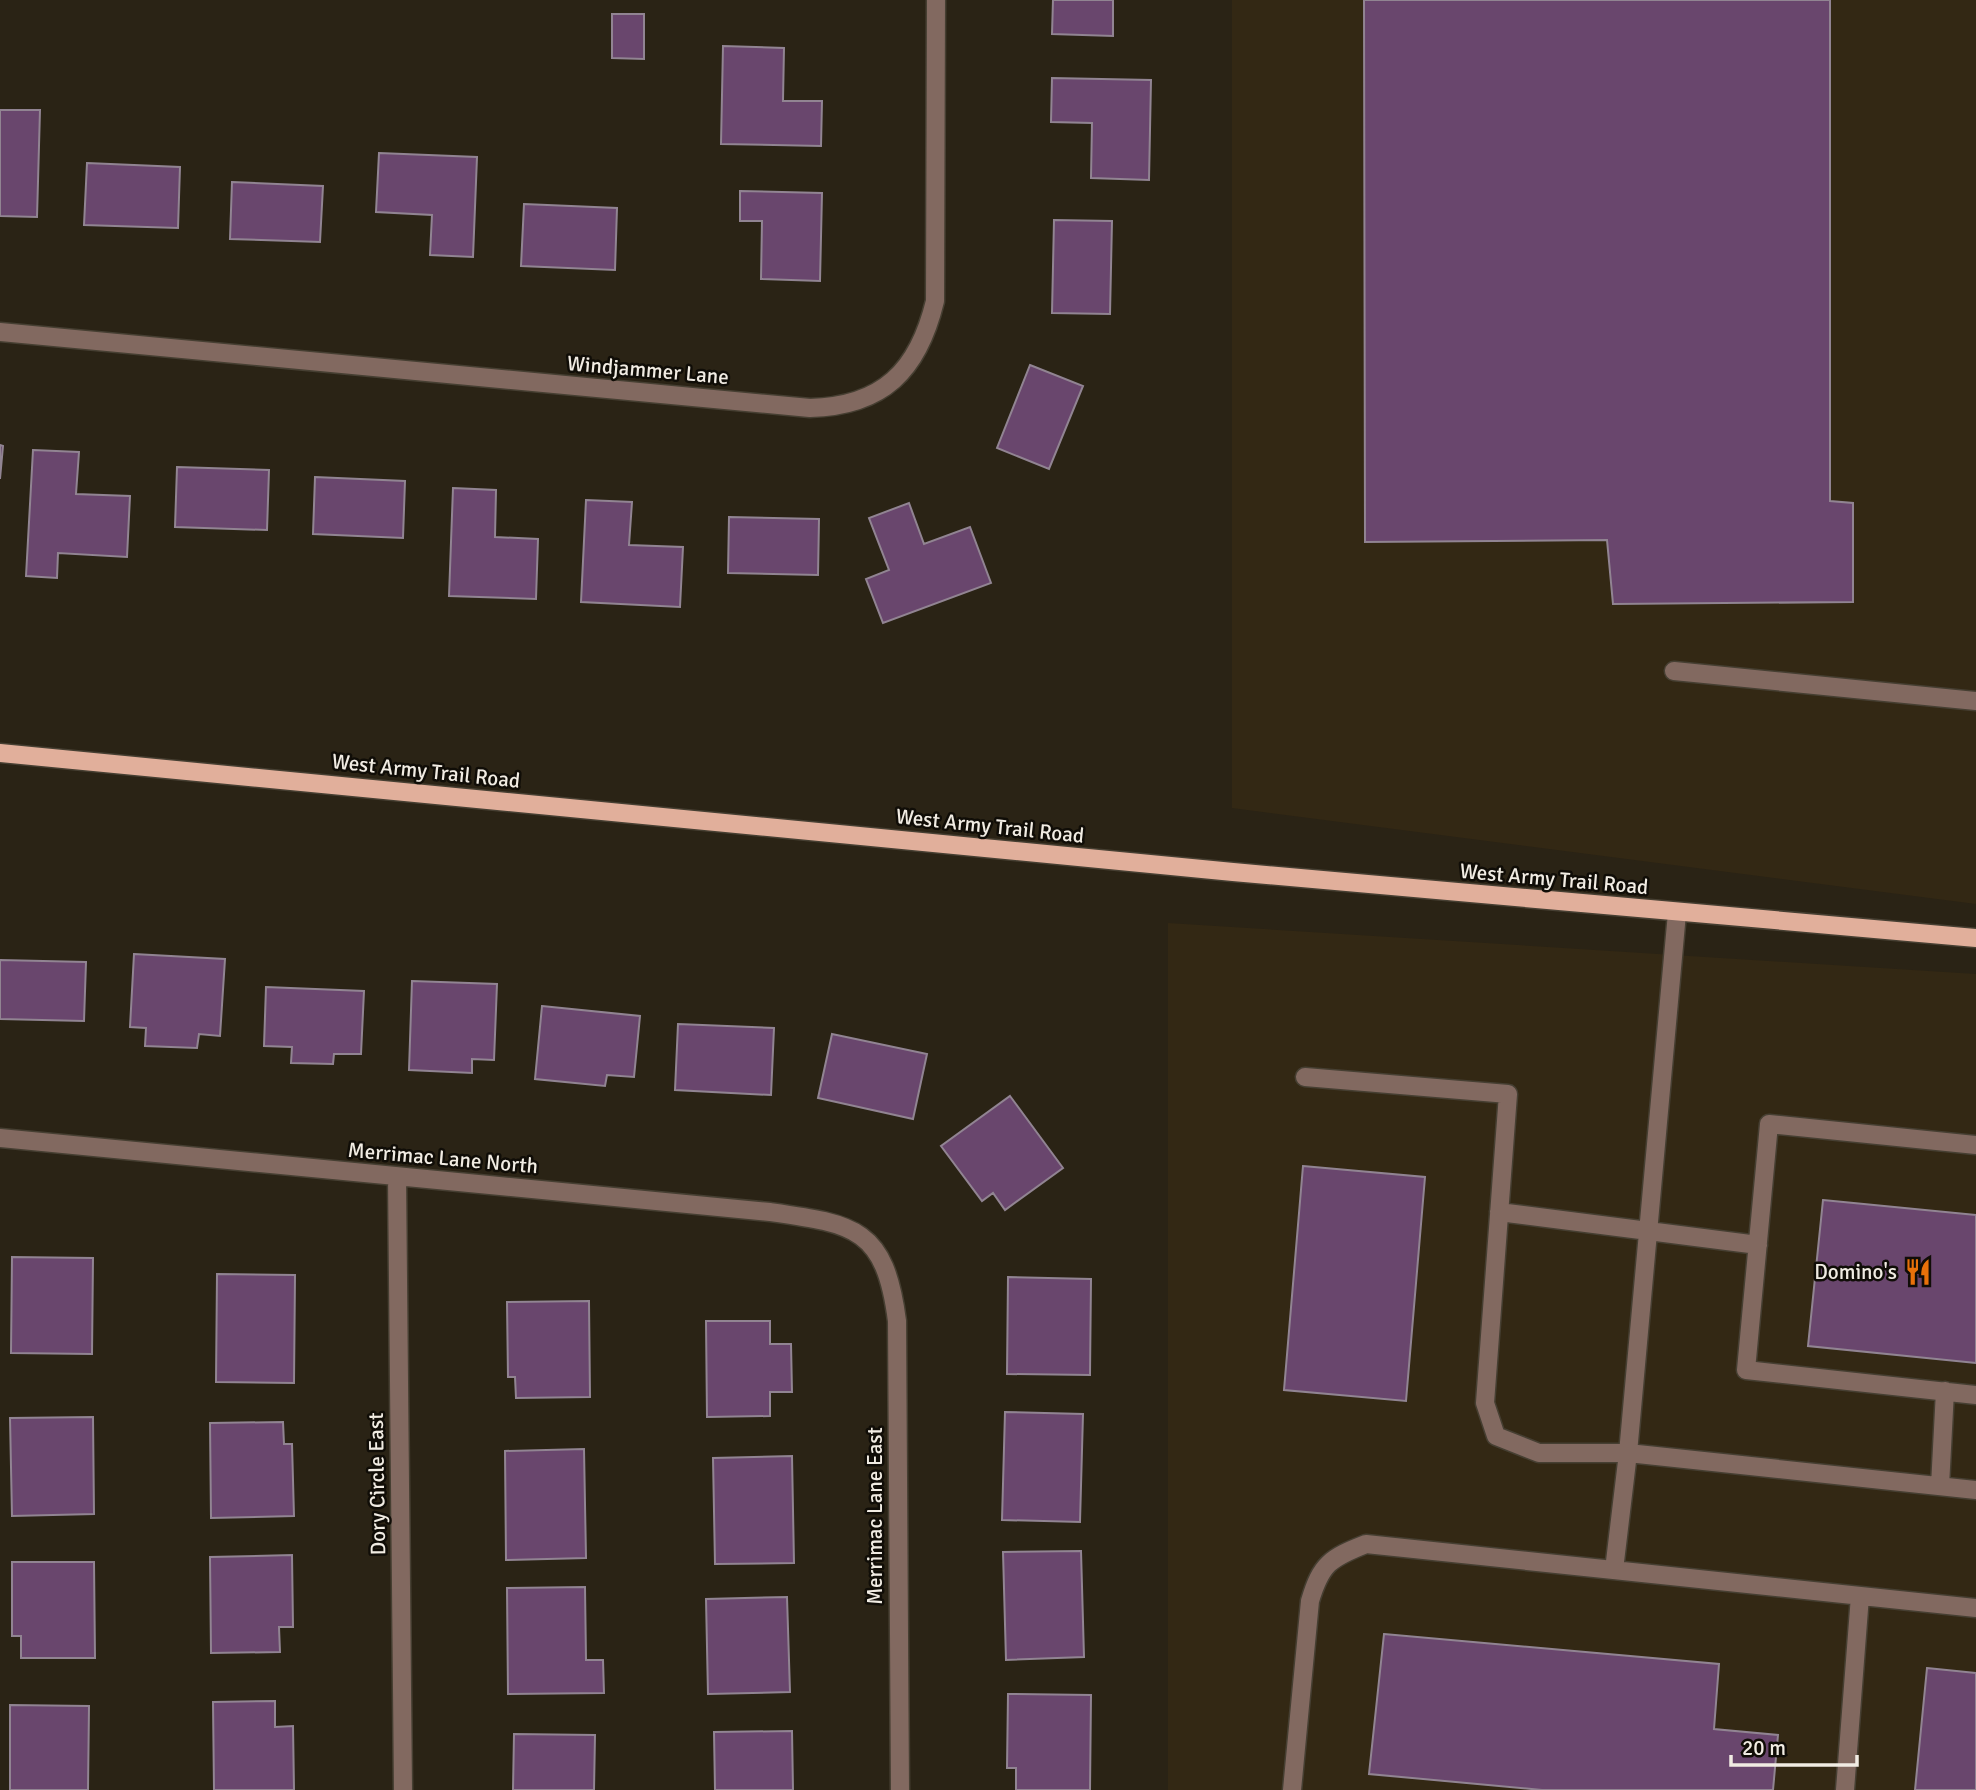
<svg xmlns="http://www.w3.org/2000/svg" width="1976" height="1790" viewBox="0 0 1976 1790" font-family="Signika,sans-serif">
	<rect width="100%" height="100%" fill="#2a2315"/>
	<path fill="#332814" d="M1232 0H1976V904L1232 808Z
		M1168 923 1976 974V1790H1168Z"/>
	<path fill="#69466d" stroke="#918492" stroke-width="2" d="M1053 0H1113V36L1052 34Z
		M1364 0H1830V501L1853 503V602L1613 604 1607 540 1365 542Z
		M612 14H644V59L612 58Z
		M723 46 784 48 783 101H822L821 146 721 144Z
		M1052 78 1151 80 1149 180 1091 178 1092 123 1051 122Z
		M0 110H40L37 217 0 216Z
		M379 153 477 157 473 257 430 255 432 215 376 212Z
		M87 163 180 167 178 228 84 225Z
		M232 182 323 186 320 242 230 239Z
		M740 191 822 193 820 281 761 279 762 221H740Z
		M524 204 617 208 615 270 521 266Z
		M1054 220 1112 221 1110 314 1052 313Z
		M1030 365 1083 386 1049 469 997 448Z
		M0 445 3 446 0 479Z
		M33 450 79 452 76 494 130 496 127 557 58 553 57 578 26 576Z
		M177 467 269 470 267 530 175 527Z
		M315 477 405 481 403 538 313 534Z
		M453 488 496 490 495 537 538 539 536 599 449 596Z
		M586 500 632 502 629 545 683 547 680 607 581 602Z
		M909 503 924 544 970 527 991 583 883 623 866 579 889 570 869 518Z
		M729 517 819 519 818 575 728 573Z
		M134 954 225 959 220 1036 199 1034 197 1048 145 1046 146 1028 130 1027Z
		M0 960 86 962 84 1021 0 1019Z
		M412 981 497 984 494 1060 472 1059V1073L409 1070Z
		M266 987 364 991 361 1054H334L333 1064 291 1063 292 1047 264 1046Z
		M542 1006 640 1016 634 1077 607 1075 605 1086 535 1079Z
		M678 1024 774 1028 771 1095 675 1090Z
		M832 1034 927 1054 913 1119 818 1098Z
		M1010 1096 1063 1168 1005 1210 993 1193 982 1201 941 1146Z
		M1303 1166 1425 1177 1406 1401 1284 1390Z
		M1823 1200 1976 1215V1363L1808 1346Z
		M12 1257 93 1258 92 1354 11 1353Z
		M217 1274 295 1275 294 1383 216 1382Z
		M1008 1277 1091 1279 1090 1375 1007 1374Z
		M589 1301 590 1397 516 1398 515 1377H508L507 1302Z
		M706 1321H770V1344H791L792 1392H770V1416L707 1417Z
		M1005 1412 1083 1414 1080 1522 1002 1520Z
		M93 1417 94 1514 12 1516 10 1418Z
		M283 1422 284 1444H292L294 1516 211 1518 210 1423Z
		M584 1449 586 1558 506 1560 505 1451Z
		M792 1456 794 1563 715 1564 713 1458Z
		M1081 1551 1084 1657 1006 1660 1003 1552Z
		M292 1555 293 1627H279L280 1652 211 1653 210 1557Z
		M12 1562H94L95 1658H21V1636H12Z
		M585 1587 586 1660H603L604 1693 508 1694 507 1588Z
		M787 1597 790 1692 708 1694 706 1599Z
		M1384 1634 1719 1664 1714 1729 1778 1735 1773 1790H1542L1369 1774Z
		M1927 1668 1976 1673V1790H1915Z
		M1008 1694 1091 1695 1090 1790H1016V1768H1007Z
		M275 1701V1727L293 1726 294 1790H214L213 1702Z
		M10 1705 89 1706 88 1790H10Z
		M792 1731 793 1790H715L714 1732Z
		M514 1734 595 1735 594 1790H513Z"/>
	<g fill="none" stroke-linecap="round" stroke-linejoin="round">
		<defs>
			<path id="minor" d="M0 332 810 408C883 406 918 371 935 301L936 0
				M1674 671 1976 701
				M1677 913 1628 1453 1976 1490
				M1305 1077 1508 1094 1485 1403 1496 1436 1539 1453H1628L1614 1570
				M0 1138 770 1212C855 1224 885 1228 897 1321L900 1790
				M1976 1145 1769 1124 1746 1370 1976 1395
				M397 1177 403 1790
				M1499 1212 1758 1245
				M1940 1486 1945 1391
				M1292 1790 1310 1601C1321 1564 1330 1558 1366 1544L1976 1608
				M1845 1790 1860 1596"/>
			<path id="major" d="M0 753 1233 872 1976 938"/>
		</defs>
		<use href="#minor" stroke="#463f32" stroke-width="21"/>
		<use href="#major" stroke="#463f32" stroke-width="21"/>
		<use href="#minor" stroke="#826960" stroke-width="18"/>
		<use href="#major" stroke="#e1af9b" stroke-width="18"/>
	</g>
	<defs>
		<symbol id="restaurant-bare" viewBox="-9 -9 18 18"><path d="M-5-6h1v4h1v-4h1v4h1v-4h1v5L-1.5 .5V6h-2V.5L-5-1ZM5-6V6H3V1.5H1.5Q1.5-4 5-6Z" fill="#e8710a" stroke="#100d07" stroke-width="2.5" paint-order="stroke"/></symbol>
	</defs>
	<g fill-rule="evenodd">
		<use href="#restaurant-bare" x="1899" y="1253" width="38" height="38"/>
	</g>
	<g text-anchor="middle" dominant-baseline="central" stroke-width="5" stroke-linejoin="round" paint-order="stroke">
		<g font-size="21" fill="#f1ece3" stroke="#100d07">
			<text transform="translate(648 370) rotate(5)">Windjammer Lane</text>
			<text transform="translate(426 771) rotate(6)">West Army Trail Road</text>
			<text transform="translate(990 826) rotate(6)">West Army Trail Road</text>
			<text transform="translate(1554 879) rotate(5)">West Army Trail Road</text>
			<text transform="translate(443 1158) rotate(5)">Merrimac Lane North</text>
			<text transform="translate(377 1484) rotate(-91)">Dory Circle East</text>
			<text transform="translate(875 1516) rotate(-90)">Merrimac Lane East</text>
		</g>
		<g font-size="21" fill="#f1ece3" stroke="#100d07" text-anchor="end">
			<text x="1897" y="1272">Domino's</text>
		</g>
	</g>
	<path d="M1731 1755v10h126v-10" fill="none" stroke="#f1ece3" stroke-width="3.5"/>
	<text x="1742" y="1755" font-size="21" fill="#f1ece3" stroke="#100d07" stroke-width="5" paint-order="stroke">20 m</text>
</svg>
